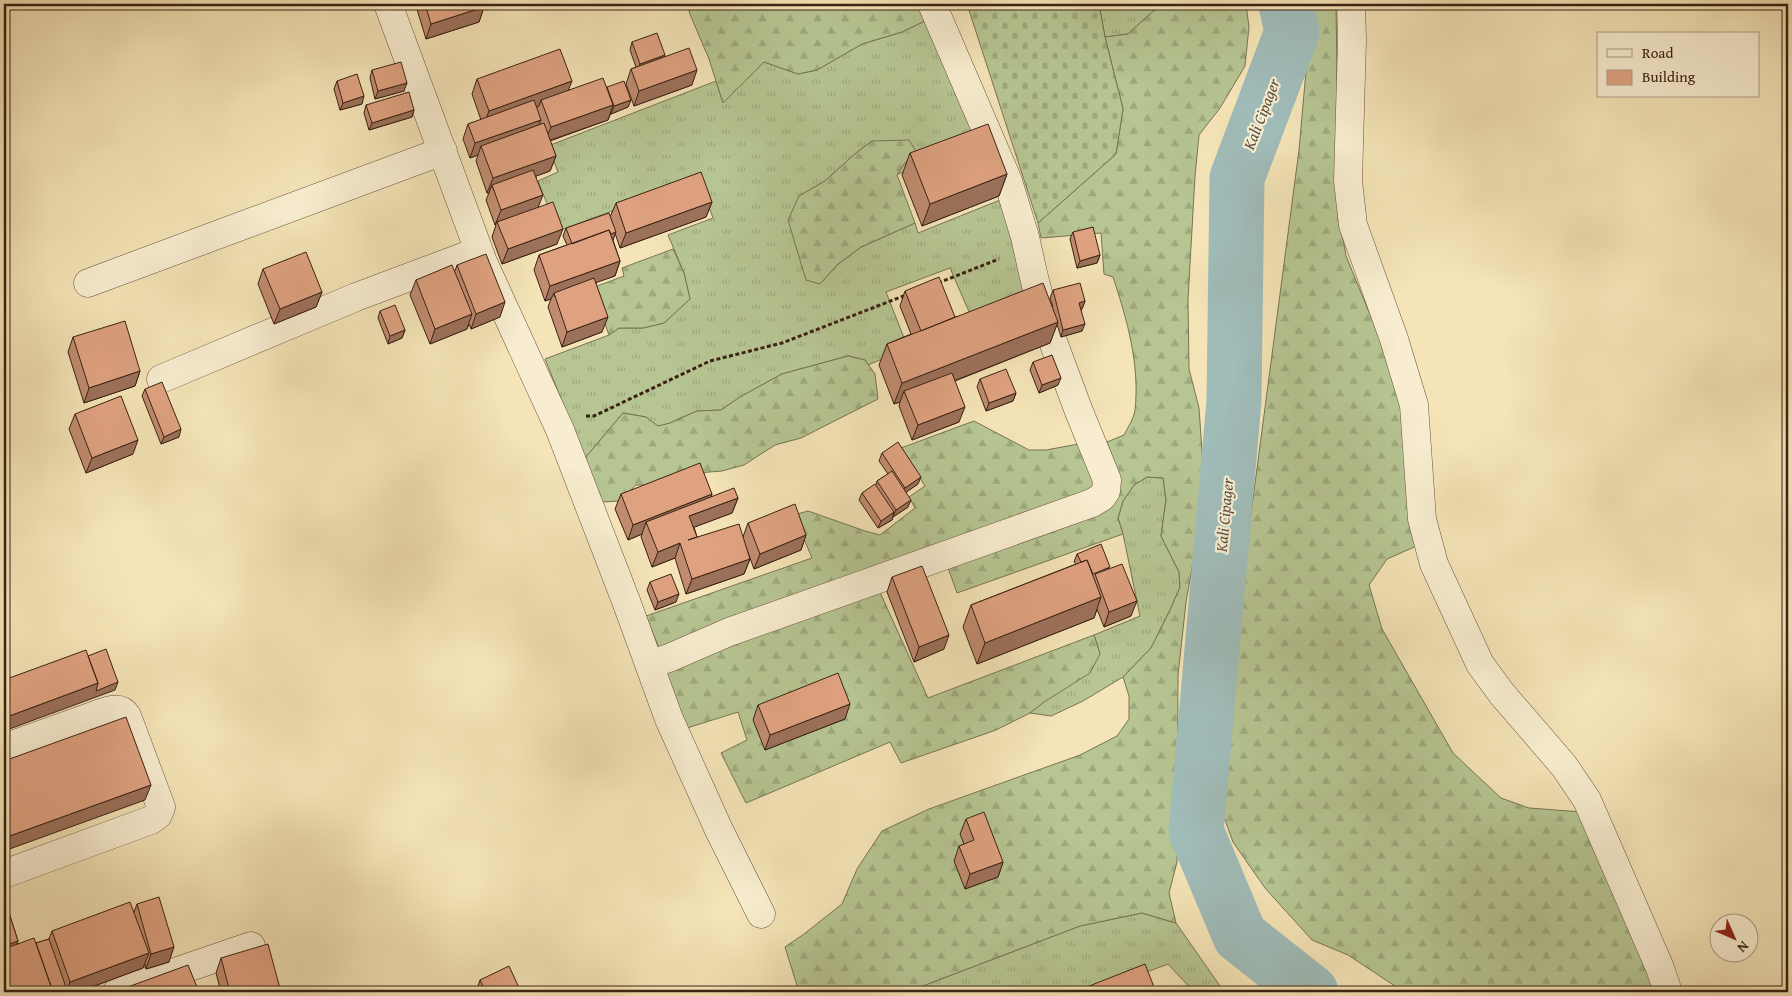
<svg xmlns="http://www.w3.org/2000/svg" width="1792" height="996" viewBox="0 0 1792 996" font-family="'Gentium Book Plus',serif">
	<defs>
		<pattern id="grass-tufts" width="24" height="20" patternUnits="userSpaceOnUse" patternTransform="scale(1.25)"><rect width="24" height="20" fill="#b6c592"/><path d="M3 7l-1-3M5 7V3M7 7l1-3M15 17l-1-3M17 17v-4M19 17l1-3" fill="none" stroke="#9da97d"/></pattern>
		<pattern id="forest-firs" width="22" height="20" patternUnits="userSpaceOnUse" patternTransform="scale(1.25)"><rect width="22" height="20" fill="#b6c592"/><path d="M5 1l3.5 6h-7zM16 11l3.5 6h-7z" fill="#9da97d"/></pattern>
		<pattern id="cemetery-stones" width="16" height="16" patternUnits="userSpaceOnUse" patternTransform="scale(1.25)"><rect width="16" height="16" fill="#b6c592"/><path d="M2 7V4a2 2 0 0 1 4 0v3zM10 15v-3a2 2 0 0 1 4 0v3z" fill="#9da97d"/></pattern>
	</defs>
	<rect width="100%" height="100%" fill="#f4e4b7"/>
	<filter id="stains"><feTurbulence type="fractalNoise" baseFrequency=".004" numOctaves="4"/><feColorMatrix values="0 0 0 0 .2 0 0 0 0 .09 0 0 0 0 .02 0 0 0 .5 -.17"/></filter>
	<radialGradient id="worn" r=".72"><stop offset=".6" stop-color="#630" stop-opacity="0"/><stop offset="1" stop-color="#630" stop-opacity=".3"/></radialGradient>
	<path fill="url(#grass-tufts)" stroke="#787452" d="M1099 4H1161L1128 34 1105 37Z
		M927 20 976 140 896 175 904 164 917 153 872 141 856 153 825 181 799 196 820 284 837 265 861 247 915 223 918 233 1000 200 1031 298 973 321 950 268 886 292 908 348 868 365 865 360 848 356 782 374 740 397 721 410 697 411 670 423 658 427 646 417 623 413 585 458 545 359 609 335 619 328H643L664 323 690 299 684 273 668 235 713 218 699 179 558 231 538 181 558 172 548 146 716 81 723 103 764 62 798 74 817 70 862 44 902 32Z
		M1147 477 1163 478 1166 500 1161 536 1179 572 1180 587 1170 610 1151 648 1123 677 1083 701 1051 716 1030 713 1100 654 1094 635 1140 616 1123 534 1118 518 1123 501 1134 485Z
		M1142 913 1176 923 1220 986 1227 992H1194L1168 964 1094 992H907L1080 926Z"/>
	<path fill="url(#forest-firs)" stroke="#787452" d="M692 4H922L927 20 902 32 862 44 817 70 798 74 764 62 723 103 709 59 689 12Z
		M1161 4H1246L1249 27 1245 66 1220 108 1199 135 1195 176 1188 300 1189 369 1199 408 1205 494 1186 602 1178 675 1177 862 1169 893 1176 923 1142 913 1080 926 907 992H799L785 947 804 934 842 904 857 869 882 831 929 809 1080 755 1117 736 1129 719V696L1123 677 1151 648 1170 610 1180 587 1179 572 1161 536 1166 500 1163 478 1147 477 1134 485 1123 501 1118 518 1123 534 957 593 947 565 1111 504 1115 464 1107 442 1124 435C1128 427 1134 418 1135 410 1140 365 1127 319 1113 277L1104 274 1101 233 1041 238 1038 223 1116 154 1123 109 1105 37 1128 34Z
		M1307 4H1336L1339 217 1346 256 1378 334 1405 406 1419 545 1387 559 1369 585 1382 629 1453 753 1501 798 1529 808 1582 812 1657 992H1404L1348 955 1312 940 1265 888 1233 842 1217 798 1218 722 1229 648 1238 605 1246 552 1299 150 1309 37Z
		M909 140 917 153 904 164 897 175 915 223 861 247 837 265 820 284 806 280 788 220 799 196 825 181 856 153 872 141Z
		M673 249 684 273 690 299 664 323 643 328H619L609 335 592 288 624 276 622 268Z
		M848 356 865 360 875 374 878 399 801 438 775 445 744 465 722 471 697 473 658 485H636L619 501 602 502 585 458 623 413 646 417 658 426 670 423 697 411 721 410 740 397 782 374Z
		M974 421 1029 450H1046L1084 443 1097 476 1096 494 659 648 646 616 812 558 794 515 808 511 865 531 880 535 915 508 909 497 925 486 901 448Z
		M878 588 928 698 1094 635 1100 654 1090 673 1044 702 1030 713 996 730 901 763 890 742 746 803 721 753 747 740 738 712 687 728 663 671Z"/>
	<path fill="url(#cemetery-stones)" stroke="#787452" d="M967 4H1099L1105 37 1123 109 1116 154 1038 223Z"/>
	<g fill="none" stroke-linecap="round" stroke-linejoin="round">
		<path stroke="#a0bcb9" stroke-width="55" d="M1286 4 1292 32 1237 178 1234 401 1196 831 1240 936 1311 992"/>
		<defs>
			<path id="minor" d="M388 4 483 262 560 430 626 601 669 719 719 830 761 914
				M1351 4 1352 40 1348 181 1353 225 1394 339 1414 405 1422 519 1434 564 1480 664 1502 694 1564 766 1587 800 1660 968 1668 992
				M88 283 443 151
				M161 379 356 297 479 251
				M650 664 669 658 729 632 1092 503 1102 497 1106 491 1107 480 1078 409 1045 320 1033 273 1025 237 1008 181 932 4
				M4 748 104 712C113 709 121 707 127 716L161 807 158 815 151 820 4 874
				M117 992 251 946"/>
		</defs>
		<use href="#minor" stroke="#68523c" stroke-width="29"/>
		<path stroke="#3a2213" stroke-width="3" stroke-dasharray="4 2.5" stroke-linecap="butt" d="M938 283 999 259
			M586 416H594L710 361 782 343 906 295"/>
		<use href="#minor" stroke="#f8edd0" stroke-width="28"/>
	</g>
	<path fill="#c08b6f" stroke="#3a2213" d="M417 4H483L484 7 479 22 426 39 416 6Z
		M632 42 664 57 692 85 634 106 626 84 631 69 636 67 630 50Z
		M372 70 404 91 375 99 370 78Z
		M477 79 568 90 607 87 631 100 628 107 611 114V113L608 120 550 141 556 156 550 171 536 176 538 207 557 244 502 264 492 237 496 225H495L486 200 489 193H487L476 161 478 155 470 158 463 139 468 124 481 120 472 94Z
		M337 81 362 104 340 110 334 89Z
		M366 105 414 110 412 117 369 130 364 113Z
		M910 153 1007 174 999 196 922 226 902 175Z
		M712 202 706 217 620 248 615 233 613 240 620 261 615 276 596 282 602 332 562 347 548 307 551 299 545 301 534 270 539 255 567 245 563 236 566 228 610 217 616 203Z
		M1073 232 1100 255 1097 263 1077 268 1070 239Z
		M457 265 500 317 471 329 469 324 467 329 430 344 410 295 416 280 455 271Z
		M263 269 322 292 316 307 274 324 258 284Z
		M1053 290 1085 301 1082 309H1081L1082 331 1061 337 1057 324 1050 343 955 381 959 422 912 440 899 406 900 402 894 404 879 365 887 344 911 334 900 306 905 291 955 317 1053 307 1050 298Z
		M380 311 405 330 402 338 388 344 378 318Z
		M73 337 140 371 135 386 84 403 68 352Z
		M1033 362 1058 385 1039 393 1030 370Z
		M980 379 1016 393 1013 401 986 411 977 387Z
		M145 389 179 437 161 444 142 396Z
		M75 414 133 454 86 473 69 429Z
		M882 453 918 484 906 492 908 507 893 517V516L892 520 878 528 859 500 862 493 876 485 877 481 888 474 879 461Z
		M621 494H712L711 497 738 498 732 513 694 527 697 537H743L748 523 806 535 801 550 754 569 747 550 750 559 744 574 686 594 675 558 652 567 641 537 642 534 628 540 615 509Z
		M1077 554 1109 569 1131 616 1104 627 1097 609 1094 618 977 664 963 627 971 605 1076 564 1074 562Z
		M892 577 944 649 914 662 887 592Z
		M650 582 676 602 655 610 647 590Z
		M758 705 845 719 765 750 753 720Z
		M966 819 1003 862 998 877 965 889 954 861 959 846 964 844 960 834Z
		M4 897 18 941 16 944 36 943 49 939 52 931 134 912 137 904 169 962 146 969 145 964 143 968 78 992H4Z
		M221 958 281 992H221L216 973Z
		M480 980 521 992H476Z"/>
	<path fill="#9c715a" stroke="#3a2213" d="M339 4H351L337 8Z
		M484 7 479 22 426 39 431 24Z
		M665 55 662 63 637 71 640 64Z
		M697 70 692 85 634 106 639 91Z
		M572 81 566 96 541 100 539 106 483 126 489 111Z
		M407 83 404 91 375 99 378 91Z
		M364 96 362 104 340 110 343 103Z
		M631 100 628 107 611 114 614 106Z
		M613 105 608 120 545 142 551 127Z
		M414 110 412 117 369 130 372 123Z
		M541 120 535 135 481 146 478 155 470 158 475 143Z
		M556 156 550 171 494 191 492 185 489 193H487L493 178Z
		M1007 174 999 196 922 226 930 204Z
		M543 195 537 210 497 222 495 225 501 210Z
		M712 202 706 217 620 248 626 233Z
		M563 229 557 244 502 264 508 249Z
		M616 232 613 240 573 247Z
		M1100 255 1097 263 1077 268 1080 261Z
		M620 261 615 276 555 297 554 293 551 299 545 301 550 286Z
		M322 292 316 307 274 324 280 309Z
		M1085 301 1082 309 1076 311 1079 303Z
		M505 302 500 317 471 329 476 314Z
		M472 314 467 329 430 344 435 329Z
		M608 317 602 332 562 347 567 332Z
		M1058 322 1050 343 908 399 904 391 900 402 894 404 902 383Z
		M1085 324 1082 331 1061 337 1063 330Z
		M405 330 402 338 388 344 390 336Z
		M140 371 135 386 84 403 89 388Z
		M1061 378 1058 385 1039 393 1042 385Z
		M1016 393 1013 401 986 411 989 403Z
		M965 407 959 422 912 440 918 425Z
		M181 429 179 437 161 444 164 437Z
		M138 440 133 454 86 473 92 458Z
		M921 477 918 484 902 495 905 488Z
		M712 494 707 509 646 522 642 534 628 540 633 525Z
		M738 498 732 513 684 531 689 516Z
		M911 500 908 507 893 517 896 510Z
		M894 512 892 520 878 528 881 521Z
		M806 535 801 550 754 569 760 554Z
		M680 543 675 558 652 567 658 552Z
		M750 559 744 574 686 594 692 579Z
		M679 594 676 602 655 610 658 602Z
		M1101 597 1094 618 977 664 985 643Z
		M1137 601 1131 616 1104 627 1109 612Z
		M949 635 944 649 914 662 919 647Z
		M118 682 115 690 4 731V718L98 683Z
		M850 704 845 719 765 750 770 735Z
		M151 785 145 800 4 851V838Z
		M1003 862 998 877 965 889 970 874Z
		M18 941 12 956 4 959V946Z
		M174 947 169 962 146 969 151 954Z
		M149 953 143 968 78 992H60L67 990 70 982Z
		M52 989 51 992H43Z"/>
	<path fill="#dfa281" stroke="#3a2213" d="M425 4H483L484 7 431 24Z
		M657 33 665 55 640 64 632 42Z
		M689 48 697 70 639 91 631 69Z
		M560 49 572 81 489 111 477 79Z
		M401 62 407 83 378 91 372 70Z
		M357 74 364 96 343 103 337 81Z
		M603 78 613 105 551 127 541 100Z
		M624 81 631 100 614 106 607 87Z
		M409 92 414 110 372 123 366 105Z
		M534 100 541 120 475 143 468 124Z
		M544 123 556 156 493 178 481 146Z
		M988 124 1007 174 930 204 910 153Z
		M533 170 543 195 501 210 492 185Z
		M701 172 712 202 626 233 616 203Z
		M553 202 563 229 508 249 497 222Z
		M609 213 616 232 611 234 609 230 572 244 566 228Z
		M1093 227 1100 255 1080 261 1073 232Z
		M609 230 620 261 550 286 539 255Z
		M306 252 322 292 280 309 263 269Z
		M486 254 505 302 476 314 457 265Z
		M452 265 472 314 435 329 416 280Z
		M939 277 955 317 921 331 905 291Z
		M594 278 608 317 567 332 554 293Z
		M1043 283 1058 322 902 383 887 344Z
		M1080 283 1085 301 1079 303 1085 324 1063 330 1053 290Z
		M395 305 405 330 390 336 380 311Z
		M125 321 140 371 89 388 73 337Z
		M1052 355 1061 378 1042 385 1033 362Z
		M1006 369 1016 393 989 403 980 379Z
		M952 373 965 407 918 425 904 391Z
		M162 382 181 429 164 437 145 389Z
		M121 396 138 440 92 458 75 414Z
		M898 442 921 477 905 488 882 453Z
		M700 463 712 494 633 525 621 494Z
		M892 471 911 500 896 510 877 481Z
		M875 484 894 512 881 521 862 493Z
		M734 488 738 498 689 516 697 537 688 540 739 524 750 559 692 579 680 543 658 552 646 522Z
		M795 504 806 535 760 554 748 523Z
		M1101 544 1110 567 1093 574 1087 560 1081 562 1077 554Z
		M1087 560 1101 597 985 643 971 605Z
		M1122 564 1137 601 1109 612 1095 574Z
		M922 566 949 635 919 647 892 577Z
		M671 574 679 594 658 602 650 582Z
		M106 649 118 682 96 691 98 683 88 656Z
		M86 650 98 683 4 718V680Z
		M838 673 850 704 770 735 758 705Z
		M126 717 151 785 4 838V761Z
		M984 812 1003 862 970 874 959 846 974 840 966 819Z
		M4 897 18 941 4 946Z
		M159 897 174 947 151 954 137 904Z
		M130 902 149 953 70 982 52 931Z
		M34 938 52 989 43 992H4V949Z
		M49 939 67 990 60 992H51L52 989 36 943Z
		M268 944 281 992H230L221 958Z
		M1145 964 1156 992H1074Z
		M188 965 199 992H114Z
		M509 966 521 992H486L480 980Z"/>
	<g text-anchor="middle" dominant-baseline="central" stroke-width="4.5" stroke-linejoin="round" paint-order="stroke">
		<g font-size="16" font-style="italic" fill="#595045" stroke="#f8edd0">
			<text transform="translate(1261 114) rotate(-69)">Kali Cipager</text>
			<text transform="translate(1224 515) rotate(-85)">Kali Cipager</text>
		</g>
	</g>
	<rect width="1792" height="996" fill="none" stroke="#f4e4b7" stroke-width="20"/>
	<rect x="5" y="5" width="1782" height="986" fill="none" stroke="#3a2213" stroke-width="2.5"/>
	<rect x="10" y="10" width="1772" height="976" fill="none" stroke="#3a2213"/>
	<rect x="1597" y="32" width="162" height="65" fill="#f8edd0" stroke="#ac9c84"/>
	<rect x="1607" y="49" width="25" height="8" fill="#f8edd0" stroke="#ac9c84"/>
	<text x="1642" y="58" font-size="15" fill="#3a2213">Road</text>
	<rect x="1607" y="70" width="25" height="15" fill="#dfa281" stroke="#ac9c84"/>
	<text x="1642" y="82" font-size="15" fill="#3a2213">Building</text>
	<g transform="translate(1734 938) rotate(135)"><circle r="24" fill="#f8edd0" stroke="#ac9c84"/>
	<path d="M0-4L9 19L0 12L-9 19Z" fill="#8f2418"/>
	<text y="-8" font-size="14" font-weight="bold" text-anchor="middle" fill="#3a2213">N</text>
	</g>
	<rect width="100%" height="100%" filter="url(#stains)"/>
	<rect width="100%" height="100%" fill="url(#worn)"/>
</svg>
